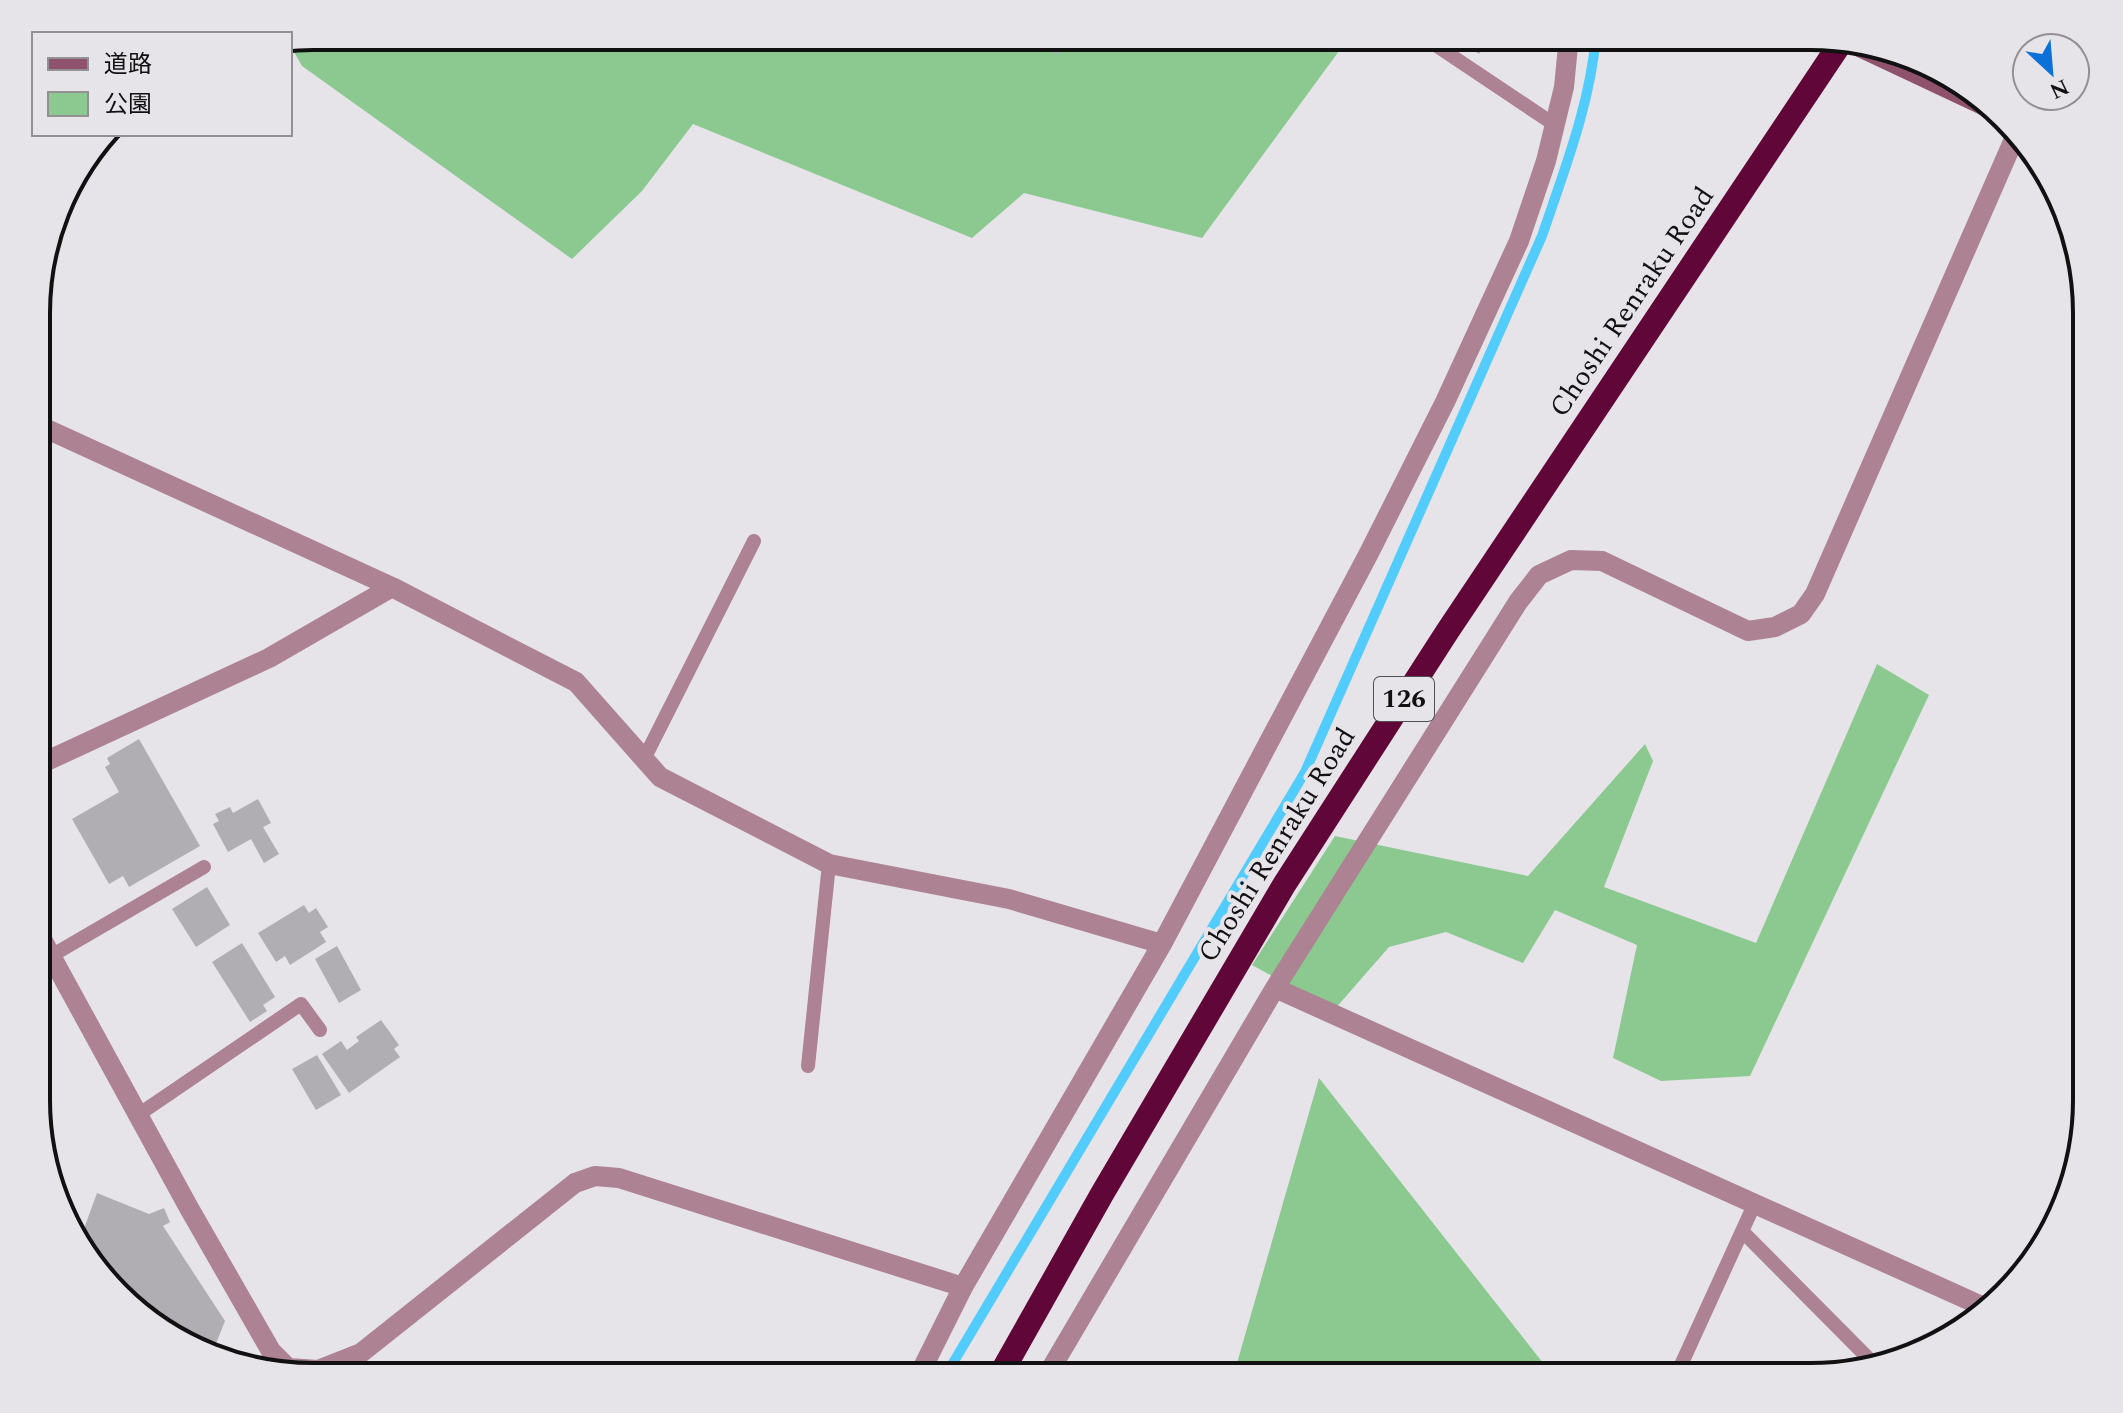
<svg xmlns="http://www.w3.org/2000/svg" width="2123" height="1413" viewBox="0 0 2123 1413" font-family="Spectral,'Noto Sans JP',serif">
	<rect width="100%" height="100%" fill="#e6e4e8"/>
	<path fill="#8bc991" d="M313 36H1350L1202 238 1024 193 972 238 693 124 642 191 572 259 302 66 290 45V40Z
		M1877 664 1929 695 1750 1076 1661 1081 1613 1058 1637 945 1555 910 1523 963 1446 932 1389 947 1334 1010 1252 965 1335 836 1528 876 1645 744 1653 761 1604 887 1756 943Z
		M1319 1078 1554 1377H1233Z"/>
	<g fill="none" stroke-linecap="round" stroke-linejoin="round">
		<path stroke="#52ccfc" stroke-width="10" d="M950 1368 1305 772 1542 236C1564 171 1590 105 1596 36"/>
	</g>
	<path fill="#b0aeb2" d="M1044 36H1087L1055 55Z
		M1452 36H1491L1479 54Z
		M139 739 200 846 129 887 123 876 109 884 72 819 119 792 105 767 110 764 107 758Z
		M258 799 271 823 263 827 279 854 264 863 251 839 228 852 213 824 219 821 215 814 230 807 233 813Z
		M207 887 230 925 196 947 172 909Z
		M304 905 309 913 316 908 328 927 320 932 326 942 290 965 285 956 276 962 258 933Z
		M242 943 275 997 263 1005 267 1011 250 1022 212 962Z
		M337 946 361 990 339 1003 315 959Z
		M381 1020 399 1045 394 1049 400 1057 349 1093 322 1054 341 1041 347 1050 359 1041 356 1037Z
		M317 1055 341 1095 316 1110 292 1069Z
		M97 1193 149 1214 164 1208 170 1222 163 1226 225 1321 211 1356 159 1330 78 1245Z"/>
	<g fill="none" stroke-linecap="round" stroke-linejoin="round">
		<path stroke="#ad8293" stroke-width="14" d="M1422 36 1555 125
			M644 759 754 541
			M51 956 204 867
			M808 1066 829 864
			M138 1115 301 1004 320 1030
			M1742 1231 1873 1363
			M1676 1376 1754 1205"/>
		<path stroke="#ad8293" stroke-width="20" d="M38 425 392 587 576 682 660 777 829 864 1009 899 1162 944
			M38 765 269 658 392 587
			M38 932 189 1208 271 1351 288 1368 318 1370 361 1353 575 1183 595 1176 619 1178 963 1287
			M1275 988 1984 1307
			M918 1377 963 1287 1162 944 1369 553 1445 402 1519 241 1546 161 1564 87 1569 36
			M1046 1377 1275 988 1518 602 1539 575 1571 560 1602 561 1748 631 1775 627 1801 614 1815 594 2015 137"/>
		<path stroke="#8e526c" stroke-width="20" d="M1851 43 1987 107"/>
		<path stroke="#600639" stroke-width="24" d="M999 1377 1102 1194 1284 885 1447 632 1842 41"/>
	</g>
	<g text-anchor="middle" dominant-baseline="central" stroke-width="8" stroke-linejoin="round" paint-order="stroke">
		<rect fill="#e6e4e8" stroke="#525052" stroke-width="2" x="1374" y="677" width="60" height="44" rx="6"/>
		<g font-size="26" font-weight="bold" fill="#121112">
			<text x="1404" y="699">126</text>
		</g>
		<g font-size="28" fill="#121112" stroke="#e6e4e8">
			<text transform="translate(1632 302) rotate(-56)">Choshi Renraku Road</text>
			<text transform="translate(1277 845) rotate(-58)">Choshi Renraku Road</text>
		</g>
	</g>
	<path d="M0 0H2123V1413H0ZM313 50H1810A263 263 0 0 1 2073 313V1100A263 263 0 0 1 1810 1363H313A263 263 0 0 1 50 1100V313A263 263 0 0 1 313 50Z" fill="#e6e4e8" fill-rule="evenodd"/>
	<path fill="none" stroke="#121112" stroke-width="4" d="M313 50H1810A263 263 0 0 1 2073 313V1100A263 263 0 0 1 1810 1363H313A263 263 0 0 1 50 1100V313A263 263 0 0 1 313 50Z"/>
	<rect x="32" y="32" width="260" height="104" fill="#e6e4e8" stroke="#919092" stroke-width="2"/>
	<rect x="48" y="58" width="40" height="12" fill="#8e526c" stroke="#919092" stroke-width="2"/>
	<text x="104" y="72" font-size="24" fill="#121112">道路</text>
	<rect x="48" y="92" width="40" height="24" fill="#8bc991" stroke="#919092" stroke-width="2"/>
	<text x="104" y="112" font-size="24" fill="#121112">公園</text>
	<g transform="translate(2051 72) rotate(154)"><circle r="38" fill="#e6e4e8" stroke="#919092" stroke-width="2"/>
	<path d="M0-6L14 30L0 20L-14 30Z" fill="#0b71d9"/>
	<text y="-12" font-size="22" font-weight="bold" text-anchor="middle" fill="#121112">N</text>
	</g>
</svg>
